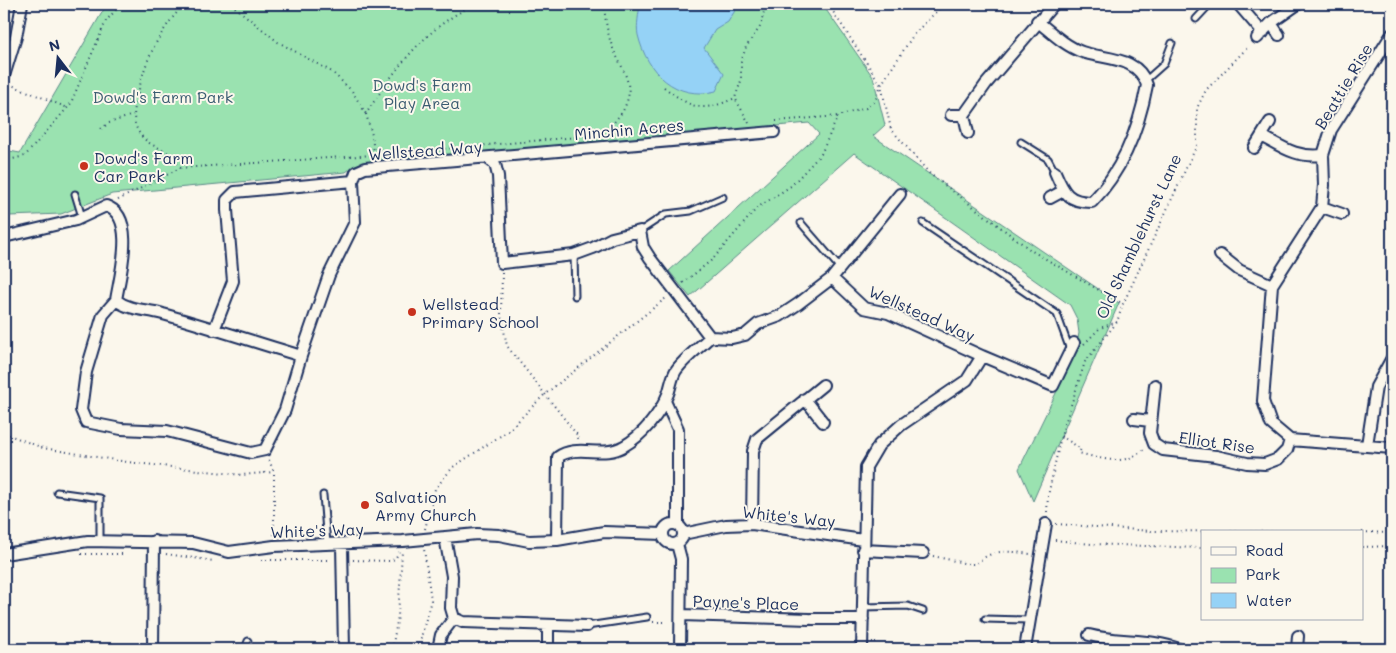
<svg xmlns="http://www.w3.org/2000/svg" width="1396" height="653" viewBox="0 0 1396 653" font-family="Mali,sans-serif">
	<rect width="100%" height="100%" fill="#fbf7ec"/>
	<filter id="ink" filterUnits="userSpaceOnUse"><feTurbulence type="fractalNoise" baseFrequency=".02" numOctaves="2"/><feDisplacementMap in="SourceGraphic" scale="10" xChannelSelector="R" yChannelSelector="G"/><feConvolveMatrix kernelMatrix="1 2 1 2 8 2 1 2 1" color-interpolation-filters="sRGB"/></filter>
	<g filter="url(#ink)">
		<path fill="#9ae2b0" stroke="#5a8887" d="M107 4H822L873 77 885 125 873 136 1119 303 1033 501 1019 469 1075 354 1079 333 1077 319 1070 305 854 153 690 297 669 271 819 134 809 123 355 165 346 172 112 194 61 214 9 216 4 196V150L20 153Z"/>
		<path fill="#95d2f6" stroke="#6491b9" d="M640 4H739L728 22 715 30 704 48 724 74 716 91C676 101 647 73 638 35 636 26 639 13 640 4Z"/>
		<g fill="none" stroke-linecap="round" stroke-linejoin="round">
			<defs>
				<path id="service" d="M1196 19 1210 4
					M1146 80 1164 64 1172 43
					M1021 142 1048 159 1055 172
					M75 194 82 217
					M801 223 840 268
					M923 223 1057 314 1070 350
					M640 231 666 214 691 211 723 197
					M574 255 575 296
					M57 492 100 498V541
					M323 495 327 544
					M863 607 908 606 923 611
					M985 619 1029 620
					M587 626 647 617
					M245 649 248 641"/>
				<path id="minor" d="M1238 4 1263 33
					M1037 21C1051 32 1065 46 1082 52 1106 60 1138 56 1147 85 1139 128 1122 171 1092 202 1068 202 1064 193 1055 172
					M1271 23 1279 35
					M1392 34 1331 130 1323 155 1324 185 1322 207 1272 285 1263 401 1271 424 1290 440 1392 448
					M1257 38 1271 23 1298 4
					M4 76 16 37 22 4
					M951 115H964L986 84 1054 4
					M964 115 968 133
					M1262 136C1284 148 1297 158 1323 155
					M1254 148 1270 122
					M487 158 495 164 498 176 502 263 574 255 593 248 612 238 640 231 643 247 650 258 710 337 732 338 745 335 758 324 780 316 798 304 832 278 900 194
					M1050 198 1063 191
					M1322 207 1342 214
					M4 237 76 220 106 206C137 216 120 275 116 300 130 311 147 309 163 314 209 327 255 342 301 356L329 275 355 222 353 181 356 172 365 168 774 132
					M1220 255 1239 270 1272 285
					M832 278 864 308 888 313 982 356 967 380 901 425 879 445 866 467 862 649
					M116 300 103 315 86 372 81 410 86 422 121 429 167 431 251 453 265 450 285 410 301 356
					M214 330 233 281 227 210V200L235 192 353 181
					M982 356 1053 386 1074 343
					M1155 385 1150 433 1154 444 1163 450 1216 456 1247 463 1265 464 1278 459 1287 450 1290 440
					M805 399 823 422
					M665 401 678 429V525
					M1134 419 1150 421
					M1367 445 1376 387 1392 358
					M752 524 753 451 757 439 823 385
					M663 534a10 10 0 1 1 20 0a10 10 0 1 1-20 0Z
					M683 534 726 525 752 524 863 540
					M445 537 452 576 451 608 454 618 463 622 587 626
					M557 540 558 457C577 443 603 459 624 446 643 435 660 414 668 394 671 386 672 375 677 369 686 357 700 347 710 337
					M677 544 681 559 680 649
					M342 545 344 649
					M863 550 923 553
					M4 554 88 541 193 543 229 552 274 546 403 541 477 534 499 535 529 541 557 540 604 532 663 534
					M681 615 809 619
					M812 619H863
					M1089 635C1119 643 1150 638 1179 649
					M153 649 154 541
					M438 649 441 635 454 618
					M548 649V625
					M1025 649 1046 524
					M1297 649 1298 636"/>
			</defs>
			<use href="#service" stroke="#1b2f5e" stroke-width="9"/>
			<use href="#minor" stroke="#1b2f5e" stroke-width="14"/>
			<path stroke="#1b2f5e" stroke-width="2" stroke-dasharray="1 4" stroke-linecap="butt" d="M231 4 278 42 332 72 352 91 366 114
				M604 4C605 18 607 32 612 46 619 64 635 83 626 104 622 116 613 120 608 133
				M828 4 881 85 891 129 930 174 1032 251 1123 304
				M9 84 68 108
				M664 87C692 109 702 113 735 98
				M776 121 838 116
				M749 123 735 98 741 81V62L746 47 760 27 766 4
				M101 129 109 123 133 115
				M374 154 372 135 366 114C394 70 426 26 476 4
				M4 161 25 156 70 105 106 21 121 4
				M180 168C177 164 175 158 171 155 161 147 148 146 140 134 131 121 134 109 138 94 146 56 159 33 184 4
				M118 200 180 168 374 155 679 128
				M4 259 8 247
				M502 273 501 315 507 346 578 436V441
				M683 283 713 259 757 208 791 186 821 154 838 116 866 108 875 101 881 85 914 34 944 4
				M1084 344 1100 328 1117 322
				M4 433 43 448 127 462 242 475 274 472
				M1061 436 1081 449 1079 453C1103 459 1125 467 1144 449
				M269 460 274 472V536
				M1047 512 1048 496 1061 436 1085 362 1117 322 1123 304 1197 145V108L1206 90 1249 46
				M1056 524 1151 531 1299 532
				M425 529 435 489 453 467 508 431 544 395 666 298
				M1362 532 1392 533
				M1055 540 1091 544 1202 548
				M1362 547 1392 546
				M81 554H124
				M166 554 214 561
				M933 556 968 564H976C993 548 1008 551 1030 554
				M261 560H331
				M353 560 389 561 395 559 399 552
				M653 622H668
				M392 649 398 616 402 552
				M418 649 431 600 424 549"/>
			<use href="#service" stroke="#fbf7ec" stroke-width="5"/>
			<use href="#minor" stroke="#fbf7ec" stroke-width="10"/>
		</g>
	</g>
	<g fill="#c8321e" stroke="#fbf7ec" stroke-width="2">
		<circle cx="84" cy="166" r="5"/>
		<circle cx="412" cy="312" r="5"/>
		<circle cx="365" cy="505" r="5"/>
	</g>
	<g text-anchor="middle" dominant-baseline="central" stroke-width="4" stroke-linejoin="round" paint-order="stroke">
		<g font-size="16" fill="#3b5c72" stroke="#fbf7ec">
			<text x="422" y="84">Dowd's Farm<tspan x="422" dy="18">Play Area</tspan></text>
			<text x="163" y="96">Dowd's Farm Park</text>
		</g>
		<g font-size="16" fill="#1b2f5e" stroke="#fbf7ec">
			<text transform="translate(1343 86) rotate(-59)">Beattie Rise</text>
			<text transform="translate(629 129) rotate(-5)">Minchin Acres</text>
			<text transform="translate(425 150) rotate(-4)">Wellstead Way</text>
			<text transform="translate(1138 236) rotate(-65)">Old Shamblehurst Lane</text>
			<text transform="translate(922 313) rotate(24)">Wellstead Way</text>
			<text transform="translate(1217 442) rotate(8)">Elliot Rise</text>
			<text transform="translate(789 516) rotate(6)">White's Way</text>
			<text transform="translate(317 530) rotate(-2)">White's Way</text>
			<text transform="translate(746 602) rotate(2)">Payne's Place</text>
		</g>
		<g font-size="16" fill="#1b2f5e" stroke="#fbf7ec" text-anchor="start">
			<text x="94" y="157">Dowd's Farm<tspan x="94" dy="18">Car Park</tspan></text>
			<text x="422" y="303">Wellstead<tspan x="422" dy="18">Primary School</tspan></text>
			<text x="375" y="496">Salvation<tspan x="375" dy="18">Army Church</tspan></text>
		</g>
	</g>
	<rect width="1396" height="653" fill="none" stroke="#fbf7ec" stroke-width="20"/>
	<rect x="10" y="10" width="1376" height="633" fill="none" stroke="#1b2f5e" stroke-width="2" filter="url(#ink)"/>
	<rect x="1201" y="530" width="162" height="90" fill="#fbf7ec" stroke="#a1a7b3"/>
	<rect x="1211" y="547" width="25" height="8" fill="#fbf7ec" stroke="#a1a7b3"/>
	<text x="1246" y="556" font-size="15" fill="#1b2f5e">Road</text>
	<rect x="1211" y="568" width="25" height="15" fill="#9ae2b0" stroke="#a1a7b3"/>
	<text x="1246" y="580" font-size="15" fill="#1b2f5e">Park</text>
	<rect x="1211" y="593" width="25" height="15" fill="#95d2f6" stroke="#a1a7b3"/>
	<text x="1246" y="606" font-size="15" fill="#1b2f5e">Water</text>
	<g transform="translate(58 58) rotate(344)" stroke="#fbf7ec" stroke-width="4" paint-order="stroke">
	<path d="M0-4L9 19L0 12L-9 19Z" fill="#1b2f5e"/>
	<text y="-8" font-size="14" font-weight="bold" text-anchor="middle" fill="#1b2f5e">N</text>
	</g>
</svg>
